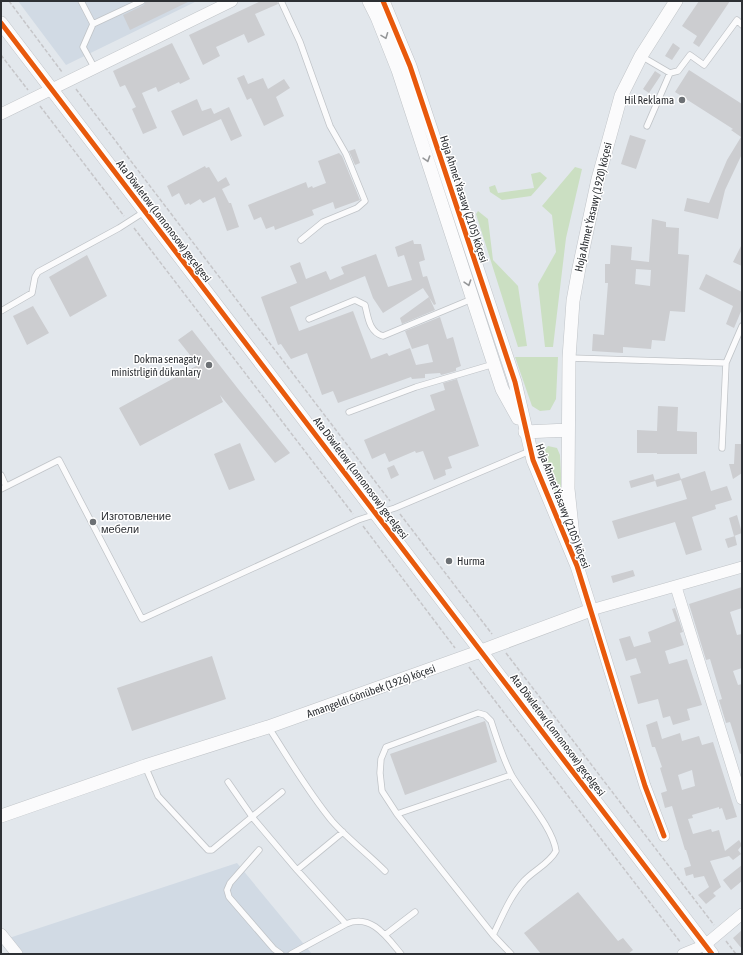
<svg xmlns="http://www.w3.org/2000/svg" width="743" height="955" viewBox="0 0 743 955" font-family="'Asap Condensed',sans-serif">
	<rect width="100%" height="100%" fill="#e2e7ec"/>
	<path fill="#d1dae4" d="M18 1H197L66 65Z
		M237 863 312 954H23L9 938Z"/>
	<path fill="#cbdfc2" d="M575 167 582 169 566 238 553 347H545L538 284 556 252 552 215 542 206Z
		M540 172 547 178 531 196 502 200 490 192 489 187 495 185 498 193 534 188 531 174Z
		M478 211 488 219 493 260 518 286 527 346 518 347 476 214Z
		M515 357H558L556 399 550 410 540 411 532 406Z
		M548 446 557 448 560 455 562 494 560 497 556 494 543 456V452Z"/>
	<path fill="#cccdd0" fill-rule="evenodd" d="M146 1H190L130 30 123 15 144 5Z
		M261 1H277L278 4 255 14 265 35 248 43 244 34 216 47 220 56 203 65 189 35Z
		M699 1H730L699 47 693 43 697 36 682 26Z
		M172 43 190 79 180 84 179 82 158 92 156 87 142 93 157 128 143 134 132 109 136 107 125 85 120 87 113 71Z
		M673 43 680 48 672 60 665 56Z
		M689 70 742 104V154L725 190 718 219 684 211 687 198 709 203 727 160 741 137 731 130 733 129 675 92Z
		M655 71 661 75 649 93 643 89Z
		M244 75 248 84 263 78 268 89 284 79 290 88 276 97 284 116 264 126 251 98 247 100 237 78Z
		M197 99 202 111 211 108 214 114 229 107 242 136 231 141 221 119 183 136 171 111Z
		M630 135 646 140 636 169 621 164Z
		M355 149 360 163 355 165 349 151Z
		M339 153 342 156 360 200 335 209 333 202 312 210 314 215 275 230 274 226 266 229 261 217 254 220 248 205 306 182 308 188 312 186 313 188 326 183 318 161Z
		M205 166 206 168 209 167 218 182 226 177 230 185 222 189 229 203H231L239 227 227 231 215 197 203 203 200 199 190 205 189 203 185 205 179 193 172 197 167 186Z
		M652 219 666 222V227L679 228 678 254 689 255 685 312 670 311 665 341 652 340 651 349 623 347V353L592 351 593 334 604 335 608 283H605V264H610L611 245 632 247 631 260 649 262ZM636 269 651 270 650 286 635 284Z
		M413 240 414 244H421L425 260 419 262 423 277 427 276 436 304 434 305 429 297 435 310 402 324 400 318 429 297 423 288 383 313 373 298 365 276 290 307 299 331 353 311 371 359 387 353 389 356 410 348 416 365 433 362 428 344 412 349 405 331 440 317 447 339 453 337 461 366 456 368V371L441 375 440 373 425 374V378L412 379 411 377 338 403 333 391 322 395 307 353 291 359 281 344 278 345 261 297 297 283 290 266 300 262 306 279 326 271 330 280 344 274 341 267 376 254 388 287 412 280 404 255 398 257 395 247Z
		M742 244V266L733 262Z
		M87 255 107 296 70 317 49 277Z
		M706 274 742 292V309L734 328 726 324 733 306 699 289Z
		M33 306 49 333 27 345 13 316Z
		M192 330 239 390 290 453 275 463 220 395 223 402 140 446 119 408 198 365 178 340Z
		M457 379 479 446 448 457 452 468 445 470 446 475 434 480 423 451 416 453 415 451 389 462 385 453 372 459 364 440 435 410 430 395 445 390 443 383Z
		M658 406 678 407 677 431 697 432V454H657V453H637V430L657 431Z
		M240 443 255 480 229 490 214 454Z
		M735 444H742V473L733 479 729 464H734Z
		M394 465 399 475 391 479 387 468Z
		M705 471 711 491 727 486 732 500 715 505 716 509 692 517 702 550 686 555 675 522 618 539 612 521 687 499 681 480 657 487 655 480 679 473 681 479Z
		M653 474 655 481 631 488 629 481Z
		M737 515 742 533 734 536 729 518Z
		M735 536 737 545 728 548 725 539Z
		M633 570 635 576 613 583 611 576Z
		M742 587V608L730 612 737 635 742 634V668L733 671 738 685 742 684V753L740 754 731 725 730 722 726 723 719 700 722 699 710 659 706 660 689 604Z
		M675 608 683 632 680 633 684 645 665 651 669 664 687 659 702 705 687 709 690 720 673 725 670 716 663 718 658 699 638 704 630 676 641 673 636 658 626 661 619 639 630 636 634 647 651 642 648 632 676 621 672 609Z
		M212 656 226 699 132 731 117 688Z
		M485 721 497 762 405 795 390 754Z
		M657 721 662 739 680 733 682 741 699 736 702 745 713 742 737 817 726 820 722 808 719 809V807L692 815 693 818 688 819 693 834 711 829 712 832 719 830 725 851 739 840 742 845 738 850 741 854 733 860 729 856 710 861 721 887 713 893 716 896 706 904 698 895 709 887 704 876 694 878 693 874 686 876 684 868 691 866 686 850H685L672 806 665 808 661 793 667 791 660 768 662 767 655 747H652L646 725ZM692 770 695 786 682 790 678 775Z
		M742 865V881L731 890 723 880Z
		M578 892 618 941 623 938 633 950 628 954H541L524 933Z
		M742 930V949L733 938Z"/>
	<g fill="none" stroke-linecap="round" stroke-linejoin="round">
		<defs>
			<path id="service" d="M81 1 93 24
				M281 1 300 42 330 126 346 154 365 201 357 208 323 222 301 240
				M641 56 670 73 678 71 690 55 704 65 737 20 742 25
				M94 67 83 47 93 24 142 1
				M647 126 670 73
				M1 311 32 293 35 277 38 272 119 228 144 212
				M309 319 355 300 365 305C368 317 369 332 383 336L472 299
				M570 358 726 363
				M349 412 416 387 494 364
				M722 448 726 363 742 326
				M1 475 6 486
				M1 489 59 460 142 619 358 520 395 508 530 451
				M269 728C289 759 308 792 332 821 348 839 368 854 385 871
				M145 766 158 796 208 850H212L282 792
				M228 782 253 818 297 870
				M397 814 511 775
				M343 832 297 870 346 924C371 913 387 937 401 954
				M259 850 230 883 227 890 229 897 274 949 281 954
				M385 935 415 912
				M493 935C502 917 510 896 524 881 534 870 549 864 556 851 553 828 524 796 512 776 503 759 497 739 491 721L485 715 478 713 386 747 381 759 380 773 382 791 397 814 493 935 511 954
				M291 954 346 924"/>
			<path id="minor" d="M1 114 232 1
				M676 587 742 799
				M664 836 645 786 591 610 742 567
				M1 934 17 954
				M683 954 705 945 742 914"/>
			<path id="tertiary" d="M369 1 377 17 398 70 502 389 518 418
				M1 23 712 954
				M525 432 568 430
				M574 546 568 489 569 358 573 301 579 268 598 179 621 96 641 56 676 1
				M1 816 145 766 268 727 481 651 591 610 577 566 533 460 515 382 410 66 383 1"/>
		</defs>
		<use href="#service" stroke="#c0c4c8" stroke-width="7"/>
		<use href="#minor" stroke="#c0c4c8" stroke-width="12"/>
		<use href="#tertiary" stroke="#c0c4c8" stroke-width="14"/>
		<path stroke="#c6c6c9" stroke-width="1.5" stroke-dasharray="4 2" stroke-linecap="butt" d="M9 1 62 72
			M1 55 28 90
			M76 89 390 501
			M40 106 124 216
			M134 228 353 514
			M400 514 492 634
			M363 526 455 648
			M506 653 714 925
			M469 667 681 943
			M726 941 736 954"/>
		<use href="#service" stroke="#fbfbfc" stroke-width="5.5"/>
		<use href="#minor" stroke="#fbfbfc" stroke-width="11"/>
		<use href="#tertiary" stroke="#fbfbfc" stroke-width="13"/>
		<defs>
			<path id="cycleway" d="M383 1 410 66 515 382 533 460 577 566 645 786 664 836
				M1 23 712 954"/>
		</defs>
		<use href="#cycleway" stroke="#fff" stroke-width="8"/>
		<use href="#cycleway" stroke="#e8590c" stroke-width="5"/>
	</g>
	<defs><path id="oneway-chevron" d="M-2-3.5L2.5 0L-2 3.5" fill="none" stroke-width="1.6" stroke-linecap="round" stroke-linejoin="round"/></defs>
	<g stroke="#949698">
		<use href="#oneway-chevron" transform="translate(385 36) rotate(69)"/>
		<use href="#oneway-chevron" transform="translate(427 159) rotate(72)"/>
		<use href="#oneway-chevron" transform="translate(468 283) rotate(72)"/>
	</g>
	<g fill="#6c7074" stroke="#fff" stroke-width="1.5">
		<circle cx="682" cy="100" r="4"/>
		<circle cx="209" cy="365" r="4"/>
		<circle cx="93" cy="522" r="4"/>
		<circle cx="449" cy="561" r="4"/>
	</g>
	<g text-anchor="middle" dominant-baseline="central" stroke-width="3" stroke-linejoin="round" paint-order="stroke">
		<g font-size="11" fill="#2d3034" stroke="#fff" text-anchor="end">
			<text x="674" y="100">Hil Reklama</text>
			<text x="201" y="359">Dokma senagaty<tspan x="201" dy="13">ministrligiň dükanlary</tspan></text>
			<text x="101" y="516" text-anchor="start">Изготовление<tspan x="101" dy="13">мебели</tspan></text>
			<text x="457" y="561" text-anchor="start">Hurma</text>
		</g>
		<g font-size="11" fill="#2d3034" stroke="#fff">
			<text transform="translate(464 199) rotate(72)">Hoja Ahmet Ýasawy (2105) köçesi</text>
			<text transform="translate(593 207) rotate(-77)">Hoja Ahmet Ýasawy (1920) köçesi</text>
			<text transform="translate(164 221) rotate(53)">Ata Döwletow (Lomonosow) geçelgesi</text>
			<text transform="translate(361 478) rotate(53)">Ata Döwletow (Lomonosow) geçelgesi</text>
			<text transform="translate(563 506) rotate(69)">Hoja Ahmet Ýasawy (2105) köçesi</text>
			<text transform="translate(371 691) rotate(-20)">Amangeldi Gönübek (1926) köçesi</text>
			<text transform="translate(558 735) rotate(53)">Ata Döwletow (Lomonosow) geçelgesi</text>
		</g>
	</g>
	<rect width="743" height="955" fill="none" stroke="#2d3034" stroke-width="4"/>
</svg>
